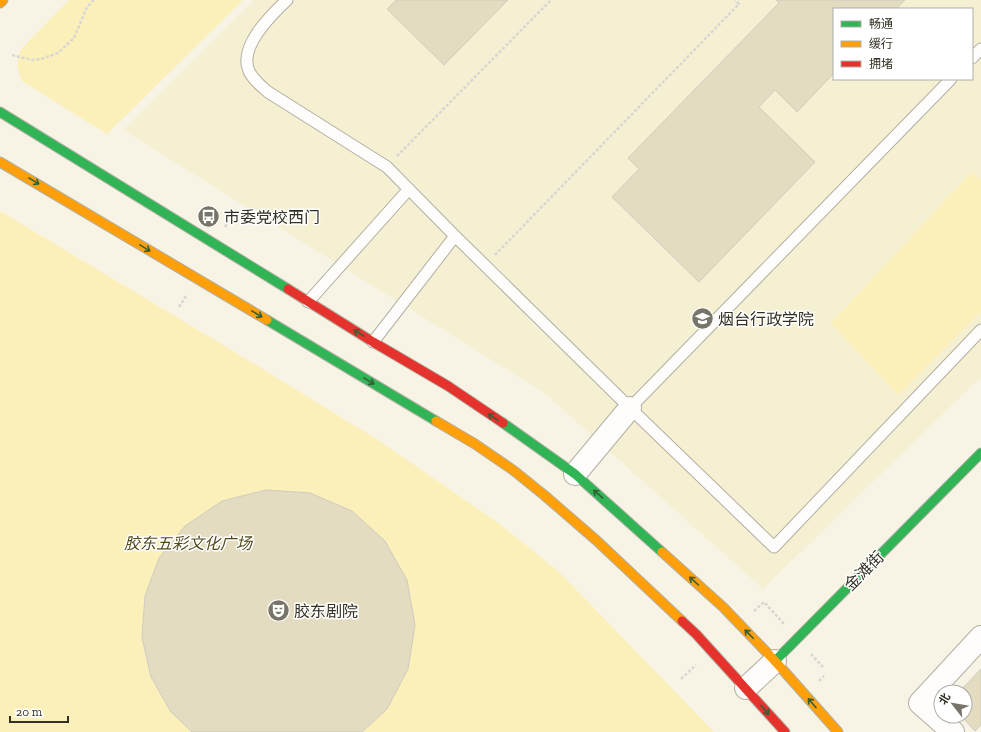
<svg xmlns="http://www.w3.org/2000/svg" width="981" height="732" viewBox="0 0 981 732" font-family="'Zilla Slab','Noto Sans SC',serif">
	<rect width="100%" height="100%" fill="#f7f4e5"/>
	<path fill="#f6f0d3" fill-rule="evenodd" d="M255 0H981V377L763 589 543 392 123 130ZM834 9H972V79H834Z"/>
	<path fill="#fbefba" d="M69 0H243L107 134 22 81 17 67 20 51 27 43Z
		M972 172 981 180V312L898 395 831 323Z
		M0 211 243 357 378 440 497 522 559 572 714 732H0Z"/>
	<path fill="#e3dcc1" stroke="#cfccc0" d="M396 0H508L444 65 387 9Z
		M776 0H905L896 9H834V73L797 112 775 90 759 107 815 162 699 282 612 197 639 169 628 158 779 3Z
		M266 490 310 493 352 511 385 541 407 580 415 625 408 669 387 709 362 732H192L171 712 151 677 142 637 145 596 159 558 185 526 222 501Z
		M981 669V725L975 731 961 716H965V692H959Z"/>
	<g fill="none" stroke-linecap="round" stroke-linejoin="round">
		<defs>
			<path id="lane" d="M287 0C271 15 238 47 249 71 253 80 261 86 268 92L387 167 455 236 630 408 774 547 981 330
				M972 58 981 49
				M308 302 409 189
				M373 342 455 236
				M630 408 951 79"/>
			<path id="street" d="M575 474 630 408
				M746 688 775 661
				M953 732 920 703 981 637"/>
			<path id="fast" d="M0 112 288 289
				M267 320 436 421
				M503 423 575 474 662 552
				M775 661 981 453"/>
			<path id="slow" d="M0 3 3 0
				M0 162 267 320
				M436 421 475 444 513 470 544 495 596 540 682 621
				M662 552 723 607 775 661 838 732"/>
			<path id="jam" d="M288 289 373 342 448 386 503 423
				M682 621 696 634 785 732"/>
		</defs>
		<use href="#lane" stroke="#b2afa2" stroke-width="13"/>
		<use href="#street" stroke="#b2afa2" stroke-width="24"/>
		<use href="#fast" stroke="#b2afa2" stroke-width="11"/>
		<use href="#slow" stroke="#b2afa2" stroke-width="11"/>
		<use href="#jam" stroke="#b2afa2" stroke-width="11"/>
		<path stroke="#d8d6d2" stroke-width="2.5" stroke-dasharray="3 2" stroke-linecap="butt" d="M12 55 32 60 41 59 58 53 74 38 87 7 94 0
			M397 156 551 0
			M225 227 231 217
			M495 255 739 4 735 0
			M179 307 186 296
			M754 611 764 602 784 624
			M811 654 823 667
			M681 679 696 665
			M819 681 824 676"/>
		<use href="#lane" stroke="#fefdfb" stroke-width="11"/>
		<use href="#street" stroke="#fefdfb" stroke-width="22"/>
		<use href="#fast" stroke="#30b455" stroke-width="9"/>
		<use href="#slow" stroke="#ff9f0a" stroke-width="9"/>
		<use href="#jam" stroke="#e5322d" stroke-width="9"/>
	</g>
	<defs><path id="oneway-shaft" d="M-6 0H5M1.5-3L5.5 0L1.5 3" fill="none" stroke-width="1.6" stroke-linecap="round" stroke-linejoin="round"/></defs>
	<g stroke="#335f35">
		<use href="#oneway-shaft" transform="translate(34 181) rotate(31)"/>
		<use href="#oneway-shaft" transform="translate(145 248) rotate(31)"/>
		<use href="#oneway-shaft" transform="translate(257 314) rotate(31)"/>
		<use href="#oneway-shaft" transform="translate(359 333) rotate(-148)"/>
		<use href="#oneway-shaft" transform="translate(369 381) rotate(31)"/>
		<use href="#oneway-shaft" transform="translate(493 417) rotate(-146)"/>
		<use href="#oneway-shaft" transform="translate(598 494) rotate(-139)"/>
		<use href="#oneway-shaft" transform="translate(694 581) rotate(-138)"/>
		<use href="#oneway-shaft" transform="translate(749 634) rotate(-134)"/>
		<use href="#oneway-shaft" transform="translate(812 703) rotate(-131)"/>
		<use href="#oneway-shaft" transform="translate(765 710) rotate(49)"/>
	</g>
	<defs>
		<symbol id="bus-disc" viewBox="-11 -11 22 22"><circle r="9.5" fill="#787568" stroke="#fff"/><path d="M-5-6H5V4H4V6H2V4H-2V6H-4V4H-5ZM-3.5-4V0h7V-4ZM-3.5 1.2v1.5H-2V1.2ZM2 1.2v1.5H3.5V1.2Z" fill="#fff"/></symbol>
		<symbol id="university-disc" viewBox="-11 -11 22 22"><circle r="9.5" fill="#787568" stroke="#fff"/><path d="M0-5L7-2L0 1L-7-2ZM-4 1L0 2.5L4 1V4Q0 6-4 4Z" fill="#fff"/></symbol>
		<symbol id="theatre-disc" viewBox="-11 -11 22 22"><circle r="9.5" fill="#787568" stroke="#fff"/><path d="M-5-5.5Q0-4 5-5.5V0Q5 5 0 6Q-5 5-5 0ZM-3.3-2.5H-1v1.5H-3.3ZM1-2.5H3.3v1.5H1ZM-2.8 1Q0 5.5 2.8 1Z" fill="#fff"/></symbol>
	</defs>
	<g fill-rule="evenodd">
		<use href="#bus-disc" x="196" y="204" width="25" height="25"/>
		<use href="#university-disc" x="690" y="306" width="25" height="25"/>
		<use href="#theatre-disc" x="266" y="598" width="25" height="25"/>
	</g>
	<g text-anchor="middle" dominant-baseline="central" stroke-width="3" stroke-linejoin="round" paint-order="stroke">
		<g font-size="16" fill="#343124" stroke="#fff" text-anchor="start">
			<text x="224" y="217">市委党校西门</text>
			<text x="718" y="319">烟台行政学院</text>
			<text x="294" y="611">胶东剧院</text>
		</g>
		<g font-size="16" font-style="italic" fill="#52481c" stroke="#fff">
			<text x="188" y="543">胶东五彩文化广场</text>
		</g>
		<g font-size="16" fill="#343124" stroke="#fff">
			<text transform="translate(864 571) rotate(-45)">金滩街</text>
		</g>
	</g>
	<rect x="833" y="8" width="140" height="72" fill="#ffffff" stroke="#aeada7"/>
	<rect x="841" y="21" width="20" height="6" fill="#30b455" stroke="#aeada7"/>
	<text x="869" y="28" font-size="12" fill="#343124">畅通</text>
	<rect x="841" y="41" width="20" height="6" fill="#ff9f0a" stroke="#aeada7"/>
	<text x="869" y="48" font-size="12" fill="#343124">缓行</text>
	<rect x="841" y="61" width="20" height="6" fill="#e5322d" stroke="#aeada7"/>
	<text x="869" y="68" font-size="12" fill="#343124">拥堵</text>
	<g transform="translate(953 704) rotate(301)"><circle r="19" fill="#ffffff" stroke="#aeada7"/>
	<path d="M0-3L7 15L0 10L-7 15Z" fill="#787568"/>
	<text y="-6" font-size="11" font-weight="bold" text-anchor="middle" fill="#343124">北</text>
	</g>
	<path d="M10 716v6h58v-6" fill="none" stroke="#343124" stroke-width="2"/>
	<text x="16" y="716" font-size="12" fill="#343124" stroke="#ffffff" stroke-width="3" paint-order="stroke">20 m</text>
</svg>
